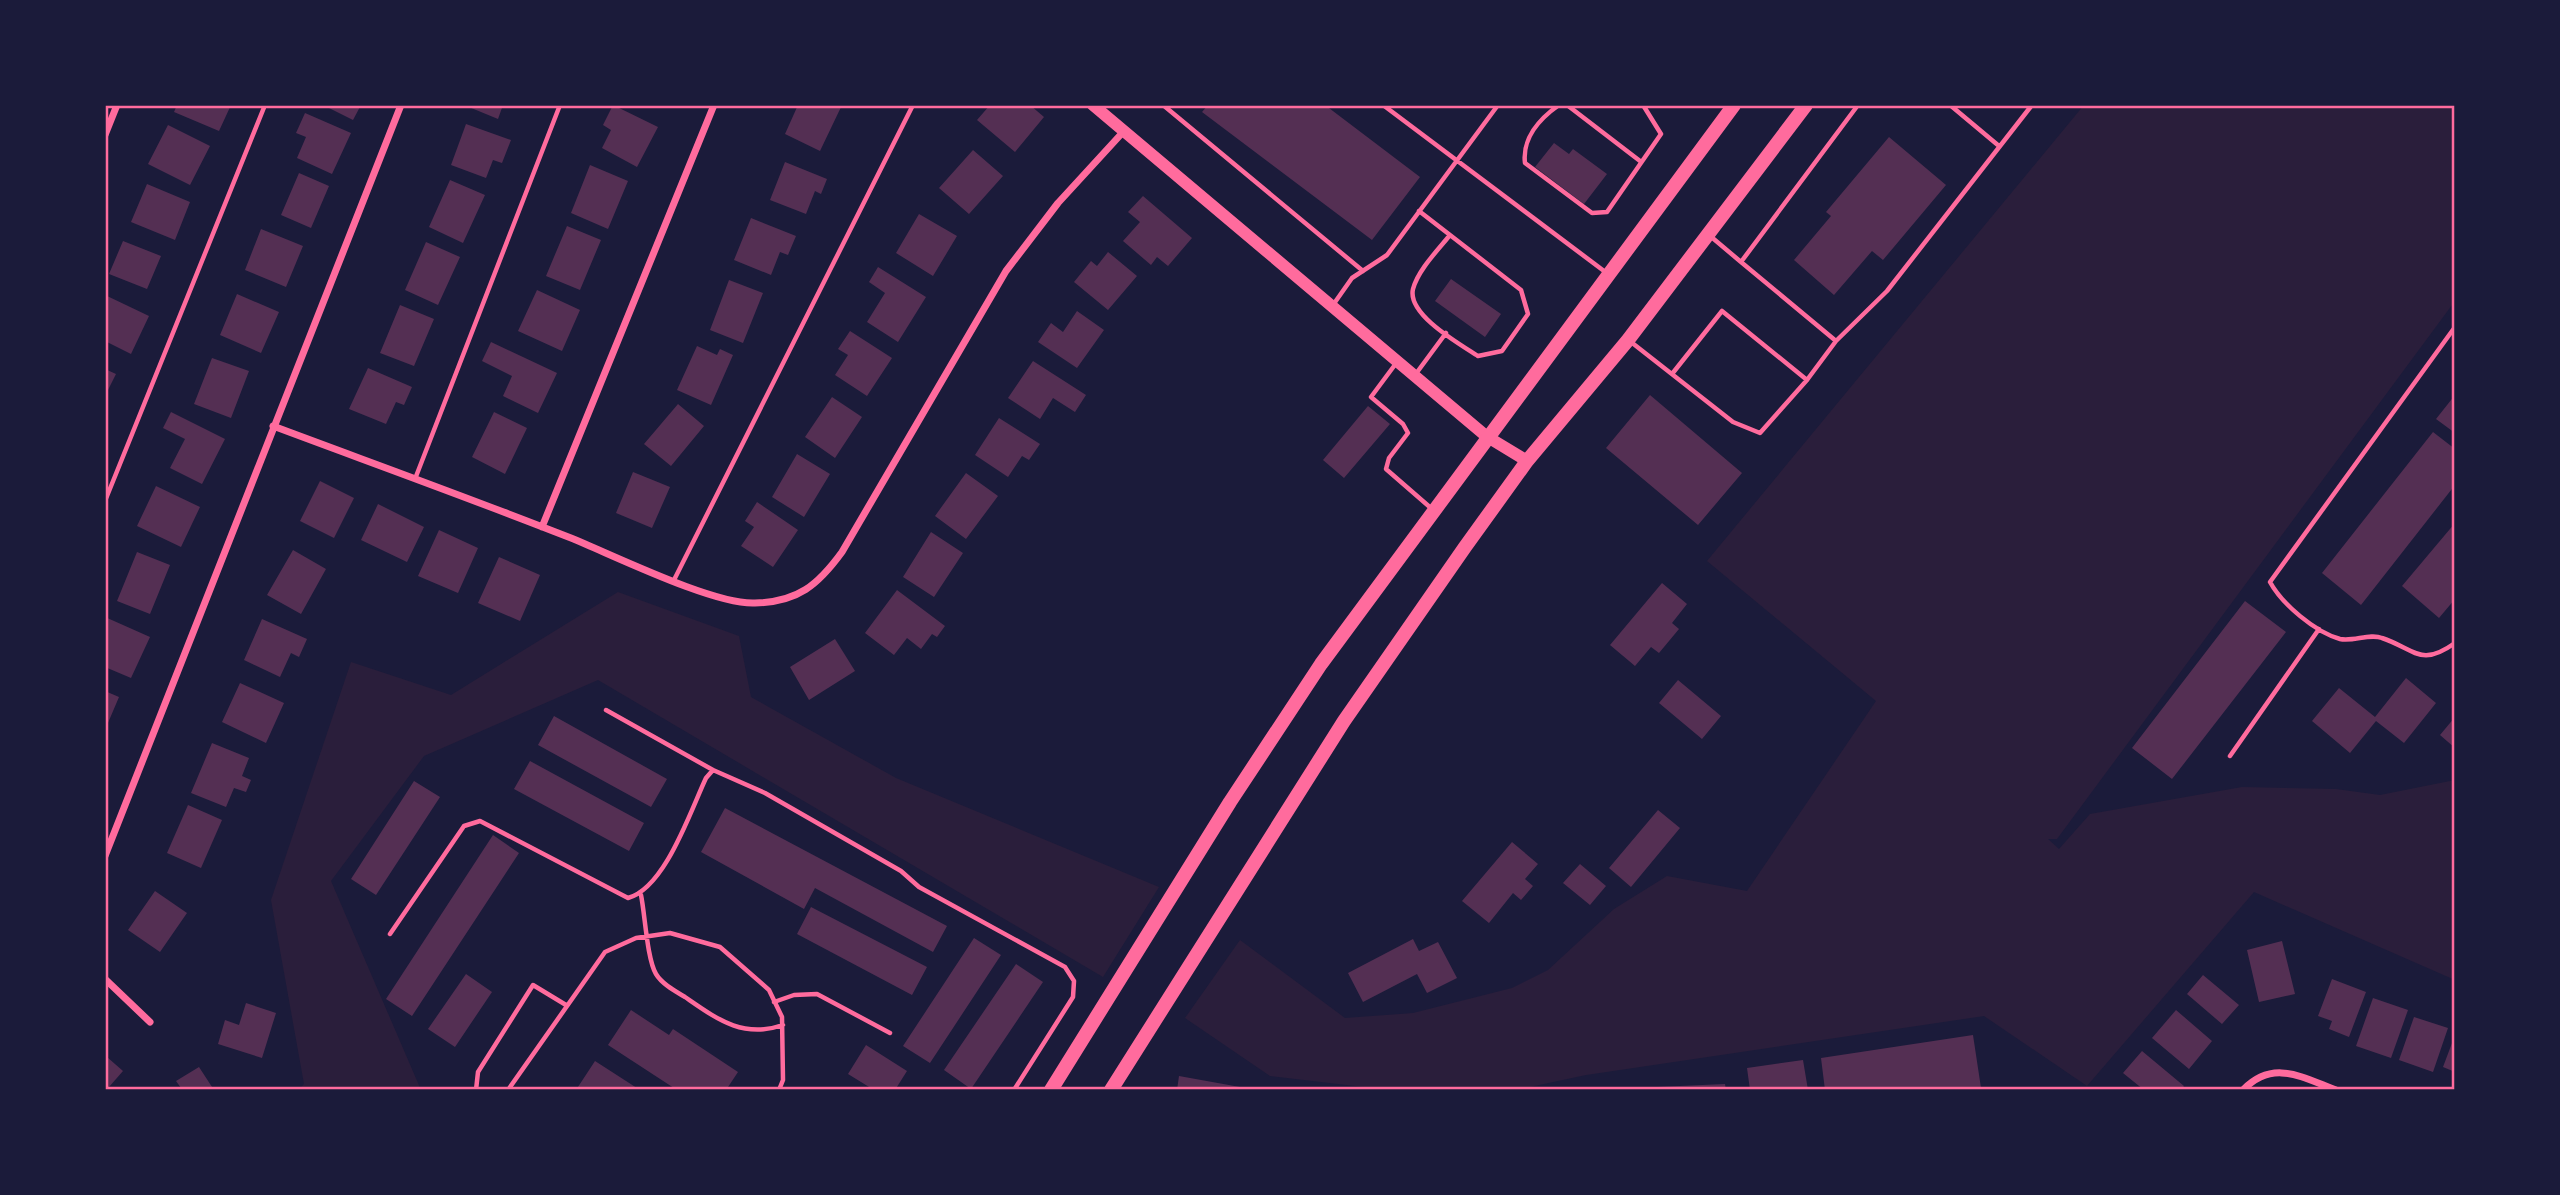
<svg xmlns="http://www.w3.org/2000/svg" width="2560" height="1195" viewBox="0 0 2560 1195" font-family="Mulish,sans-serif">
	<rect width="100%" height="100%" fill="#1b1b3a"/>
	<path fill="#2a1e3b" d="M2084 105H2455V301L2057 839H2048L2059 849 2090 814 2242 787 2336 789 2380 795 2455 780V980L2254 892 2087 1086 1984 1016 1586 1075 1516 1090H1389L1270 1076 1185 1018 1240 940 1345 1018 1413 1013 1512 988 1548 970 1614 909 1667 876 1747 891 1876 701 1707 561Z
		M618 592 739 636 751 697 896 778 1159 887 1103 977 598 680 424 756 331 881 421 1090H298L304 1084 271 900 351 662 451 695Z"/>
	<path fill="#542f53" d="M177 105H231L219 131 174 112Z
		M323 105H361L353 120Z
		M464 105H503L498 119Z
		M613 105 658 127 637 167 602 148 611 130 603 125Z
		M798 105H842L820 151 785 134Z
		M990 105H1030L1044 117 1015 152 977 120Z
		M1208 105H1325L1420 177 1372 240 1202 112Z
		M305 113 351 133 332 174 297 158 306 137 296 133Z
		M466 124 511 140 502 163 493 160 486 178 451 165Z
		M168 125 210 146 190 185 148 164Z
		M1889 137 1946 185 1883 260 1872 251 1834 295 1794 260 1831 216 1826 212Z
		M1554 143 1569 154 1573 149 1607 174 1584 204 1535 167Z
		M973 150 1003 176 969 214 939 188Z
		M785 162 827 179 821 194 815 191 806 214 770 200Z
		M590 165 628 181 608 229 571 213Z
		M299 173 329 186 311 228 281 215Z
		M450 180 485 195 463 243 429 227Z
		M147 184 190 202 175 240 131 222Z
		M1143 196 1192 238 1168 266 1157 257 1151 265 1123 241 1140 222 1128 212Z
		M919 214 957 236 933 276 896 253Z
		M751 218 796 236 788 255 780 252 771 275 734 260Z
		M567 226 601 240 580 290 546 276Z
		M261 229 303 246 286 287 245 270Z
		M123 241 161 256 147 289 109 274Z
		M426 242 460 257 438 305 405 290Z
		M1108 252 1137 276 1108 310 1074 282 1091 261 1097 266Z
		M878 267 926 297 898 342 867 322 885 293 869 282Z
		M1451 279 1501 314 1485 337 1435 301Z
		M729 280 763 293 743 343 710 330Z
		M537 290 580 310 562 351 518 331Z
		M237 294 279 312 261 353 220 335Z
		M105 295 149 316 131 354 105 341Z
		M400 305 434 319 414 366 380 353Z
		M1077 311 1104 330 1077 368 1038 342 1051 323 1063 332Z
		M850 331 892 358 867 396 835 375 848 355 838 349Z
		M491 342 557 373 538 413 503 396 512 376 482 361Z
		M697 346 717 355 720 349 733 355 711 405 677 390Z
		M212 358 249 371 231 418 194 404Z
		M1033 361 1086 395 1075 412 1053 398 1040 419 1008 398Z
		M368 368 412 387 404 405 396 402 386 424 349 409Z
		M105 369 116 374 105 396Z
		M1650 395 1742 473 1698 525 1606 448Z
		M2455 395V433L2436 419Z
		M832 397 862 417 835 458 805 437Z
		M678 404 704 426 671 466 644 444Z
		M1368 406 1390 424 1344 478 1323 460Z
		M171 412 225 439 202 484 170 468 185 439 163 428Z
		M494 412 527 428 505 474 472 457Z
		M999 418 1040 444 1029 460 1022 456 1008 477 975 455Z
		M2433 432 2455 449V485L2361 605 2322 573Z
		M797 454 830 474 804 517 772 497Z
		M633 472 670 487 652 528 616 513Z
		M966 473 998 496 966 539 935 516Z
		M320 481 354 498 334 538 300 521Z
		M156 486 200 507 181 547 137 526Z
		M757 502 798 530 773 567 741 546 754 527 745 521Z
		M378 504 424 527 407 562 361 540Z
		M2455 523V599L2439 618 2402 586Z
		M439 530 478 548 458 593 418 576Z
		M931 532 963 553 934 597 903 577Z
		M293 550 326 569 301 614 267 595Z
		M137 552 170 565 150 614 117 601Z
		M499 557 540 575 520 621 478 603Z
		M1662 583 1687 604 1672 623 1679 629 1659 653 1651 647 1635 666 1610 645Z
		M897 590 945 626 937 637 932 634 921 649 907 638 894 655 865 633Z
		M2245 601 2286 632 2172 779 2132 748Z
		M105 617 150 637 131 678 105 667Z
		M262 619 307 639 299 657 291 653 280 677 244 660Z
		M835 639 855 671 809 700 790 667Z
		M2406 678 2436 703 2404 743 2376 721 2350 753 2312 721 2339 688 2375 717Z
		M1678 680 1721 716 1702 739 1659 703Z
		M240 683 284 703 266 743 222 722Z
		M105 691 119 697 105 730Z
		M554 716 667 779 651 807 538 745Z
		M2455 717V748L2440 735Z
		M212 743 249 758 242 776 251 780 246 792 234 788 226 807 191 793Z
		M530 761 644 823 629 851 514 789Z
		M414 781 440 797 376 895 351 879Z
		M188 805 222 820 201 868 167 853Z
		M725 808 947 926 933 952 815 888 804 909 701 852Z
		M1658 810 1680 828 1631 887 1609 868Z
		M493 835 519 853 412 1016 386 999Z
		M1512 842 1538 864 1525 879 1533 886 1521 900 1513 893 1489 923 1462 901Z
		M1580 864 1606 886 1590 905 1563 883Z
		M155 891 187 913 160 952 128 930Z
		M811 907 927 967 912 995 797 934Z
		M974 938 1001 955 930 1063 903 1046Z
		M1413 939 1419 951 1438 942 1457 978 1427 993 1417 974 1363 1002 1348 973Z
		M2282 941 2295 994 2259 1002 2247 950Z
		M1016 964 1043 982 971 1089 944 1070Z
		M466 974 492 992 455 1047 428 1029Z
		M2203 975 2239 1005 2222 1024 2187 994Z
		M2332 979 2366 992 2349 1037 2329 1029 2332 1021 2318 1016Z
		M2373 998 2408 1010 2391 1058 2356 1046Z
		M246 1003 276 1013 262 1058 218 1044 225 1020 239 1025Z
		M631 1010 669 1035 673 1029 738 1072 726 1090H677L608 1045Z
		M2176 1010 2212 1041 2189 1069 2152 1038Z
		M2414 1017 2448 1028 2433 1072 2399 1060Z
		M1973 1035 1981 1088 1825 1090 1821 1058Z
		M2455 1035V1072L2443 1067Z
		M866 1045 907 1071 895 1090H874L848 1074Z
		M2142 1051 2184 1086 2181 1090H2144L2123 1073Z
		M107 1057 123 1071 109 1087 112 1090H105Z
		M1803 1060 1808 1090H1750L1747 1068Z
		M595 1061 640 1090H576Z
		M199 1067 214 1090H178L181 1088 176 1081Z
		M1179 1076 1251 1089V1090H1177Z
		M1725 1084 1726 1090H1634V1088Z"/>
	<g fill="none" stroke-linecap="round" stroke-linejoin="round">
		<path stroke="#ff6b9d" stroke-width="4.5" d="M1163 105 1363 271
			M1383 105 1608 274
			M1559 105C1539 119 1522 139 1525 163L1592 213 1607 212 1661 134 1643 105
			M1567 105 1640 161
			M1950 105 1999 146
			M1419 211 1521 290 1528 314 1502 351 1478 356C1458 343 1407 314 1413 289 1418 270 1438 250 1450 235
			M1709 235 1741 262 1858 105
			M1741 262 1836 341 1887 291 2032 105
			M1333 305 1352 278 1387 255 1498 105
			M2455 327 2270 582C2282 604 2315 632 2340 639 2353 642 2370 633 2382 638 2415 649 2420 668 2455 643
			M1631 342 1733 422 1760 433 1807 380 1836 341
			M1397 362 1371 397 1403 424 1408 433 1389 458 1386 469 1432 509
			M1672 374 1722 311 1807 380
			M1415 375 1446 333
			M415 479 560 105
			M105 501 265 105
			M674 580 913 105
			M606 710 713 770
			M2230 756 2319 629
			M641 895C645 914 647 959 656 974 662 984 675 991 685 997 717 1019 743 1039 783 1025
			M390 934 464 826 480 821 628 898C665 888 690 812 706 778L713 770 765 793 901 871 919 887 1065 967 1074 981 1073 997 1014 1090
			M774 1002 794 995 817 994 890 1033
			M476 1090 478 1072 533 985 566 1005
			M508 1090 605 952 636 938 670 933 720 947 769 990 782 1017 783 1080 779 1090"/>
		<path stroke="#ff6b9d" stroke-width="7" d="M105 135 117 105
			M273 426C372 463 472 499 571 538 613 555 714 605 755 603 798 602 818 585 842 552L1006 271 1058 203 1124 131
			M542 527 714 105
			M105 856 401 105
			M105 979 150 1022
			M2243 1090C2273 1059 2301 1077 2336 1090"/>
		<path stroke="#ff6b9d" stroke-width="12" d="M1093 105 1486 436 1527 461"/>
		<path stroke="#ff6b9d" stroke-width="14" d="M1051 1090 1230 802 1321 664 1734 105
			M1111 1090 1344 721 1465 547 1527 461 1628 340 1806 105"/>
	</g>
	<rect width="2560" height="1195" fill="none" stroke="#1b1b3a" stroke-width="214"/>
	<rect x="107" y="107" width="2346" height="981" fill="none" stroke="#ff6b9d" stroke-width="2.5"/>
</svg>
